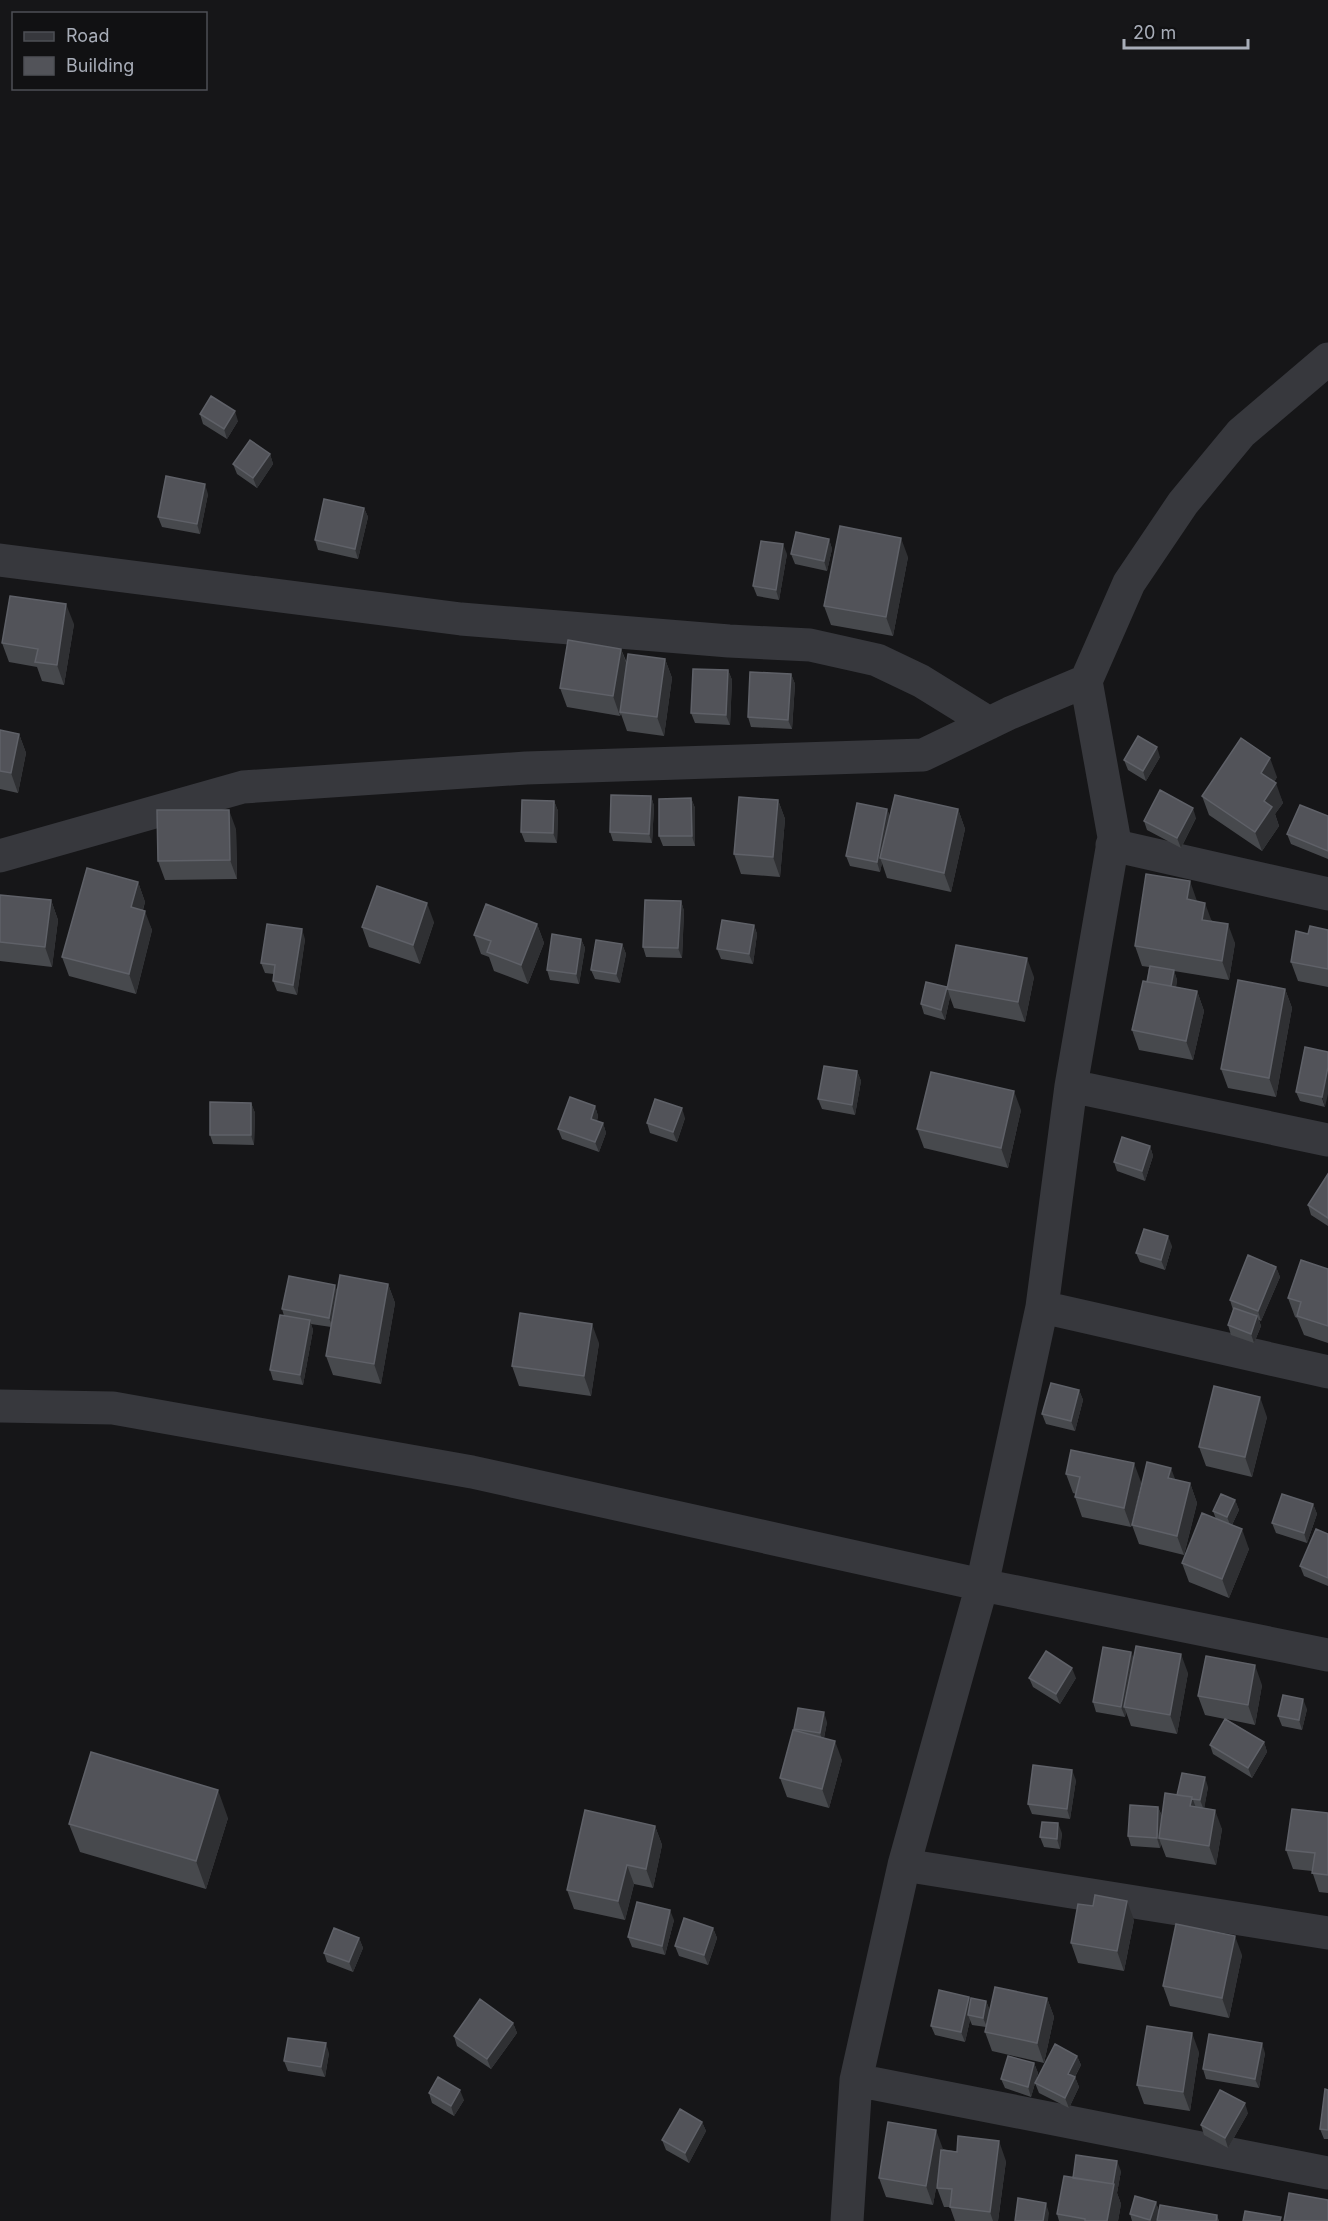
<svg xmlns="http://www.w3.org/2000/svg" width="1328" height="2221" viewBox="0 0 1328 2221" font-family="Inter,sans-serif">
	<rect width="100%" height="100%" fill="#161618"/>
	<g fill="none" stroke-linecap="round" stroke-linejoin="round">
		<path stroke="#37383d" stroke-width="33" d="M0 560 461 619 729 641 810 645 877 660 921 681 989 723
			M1112 845 1328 894
			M0 856 243 787 526 768 923 755 1010 713 1086 681
			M1071 1086 1328 1140
			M1042 1307 1328 1372
			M0 1406 113 1408 472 1472 982 1585 1328 1655
			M904 1865 1328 1933
			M856 2080 1328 2173
			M847 2221 856 2080 904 1865 982 1585 1042 1307 1071 1086 1114 837 1086 681 1129 583 1183 503 1241 433 1328 359"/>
	</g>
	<path fill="#47494d" d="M200 414 238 421 227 439 203 424Z
		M270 454 273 464 257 488 237 474 233 464Z
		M208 494 200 534 162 527 158 517Z
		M364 508 368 517 358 559 318 550 315 540Z
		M829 539 832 549 827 571 795 564 791 554Z
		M787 554 779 600 757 596 753 586Z
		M908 557 893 636 831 625 824 606Z
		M74 624 64 685 42 681 37 667 9 662 2 643Z
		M621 649 627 663 665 659 672 678 664 736 627 731 621 714 620 716 567 707 560 688Z
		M728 670 732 680 730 725 695 723 691 713Z
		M791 674 795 684 792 729 751 727 748 717Z
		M0 730 19 734 26 753 18 793 0 789Z
		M1160 757 1146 781 1128 770 1124 760Z
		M1277 777 1274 782 1283 803 1275 814 1279 826 1262 851 1209 815 1202 796Z
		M651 796 654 806 652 843 613 841 610 832Z
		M691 798 695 808V846H663L659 836Z
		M778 800 785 819 780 877 741 874 734 854Z
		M554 801 558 811 557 843 525 842 521 832Z
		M887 809 890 817 958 809 965 829 951 892 887 878 882 863 880 872 850 866 846 856Z
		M1328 816V859L1291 844 1287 834Z
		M1196 818 1181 848 1147 830 1144 821Z
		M236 829 237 879 165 880 158 861Z
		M138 882 145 902 143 910 152 930 136 994 69 976 62 957Z
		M0 895 51 900 58 920 52 967 0 961Z
		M681 901 684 911 682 958 646 957 643 947Z
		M1196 901 1212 921 1235 943 1229 980 1174 971 1177 980 1176 987 1197 991 1204 1011 1193 1060 1139 1050 1132 1030 1147 982 1149 967 1142 966 1135 946Z
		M434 922 420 964 369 947 362 927Z
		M537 924 544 943 528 984 494 971 489 957 481 954 474 935Z
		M754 925 757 934 753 964 721 959 717 949Z
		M1328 930V987L1298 981 1291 962 1308 934Z
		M305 939 297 995 277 991 273 981 274 974 265 973 261 963Z
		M581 939 585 948 579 984 550 980 547 970Z
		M622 944 626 954 620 983 595 979 591 970Z
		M1034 977 1025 1022 954 1008 950 997 945 1020 924 1014 921 1004 947 988Z
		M1285 989 1292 1008 1276 1097 1228 1088 1221 1069Z
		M1305 1047 1325 1107 1300 1101 1296 1092Z
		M857 1071 861 1081 855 1115 822 1109 818 1099Z
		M251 1103 255 1113 254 1145 213 1144 210 1135Z
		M595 1106 598 1116 597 1121 603 1123 606 1133 599 1152 562 1139 558 1129Z
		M1021 1110 1008 1168 924 1148 917 1129Z
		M685 1118 677 1142 650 1133 647 1123Z
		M1150 1146 1153 1156 1145 1181 1117 1171 1114 1162Z
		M1328 1174V1226L1311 1215 1308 1205Z
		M1172 1246 1165 1270 1140 1262 1136 1253Z
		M1276 1267 1280 1277 1261 1321 1259 1320 1261 1326 1254 1343 1231 1335 1228 1325 1233 1310 1230 1300Z
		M1328 1269V1343L1304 1335 1297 1318 1295 1317 1288 1298Z
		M388 1284 395 1303 381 1384 333 1375 326 1356 331 1327 311 1324 313 1330 303 1385 273 1380 270 1370 284 1316 282 1309 337 1289Z
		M599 1343 591 1396 519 1386 512 1366Z
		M1079 1390 1083 1400 1075 1431 1046 1424 1042 1414Z
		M1267 1417 1252 1477 1206 1466 1199 1447Z
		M1066 1474 1141 1482 1132 1523 1175 1480 1190 1483 1197 1503 1184 1555 1139 1544 1132 1525 1131 1527 1082 1517 1075 1497 1076 1494 1073 1493Z
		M1235 1500 1239 1510 1232 1525 1249 1549 1229 1598 1189 1582 1182 1563 1216 1519 1213 1511Z
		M1313 1504 1317 1514 1307 1543 1276 1533 1272 1523Z
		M1328 1534V1586L1304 1576 1300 1566Z
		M1131 1652 1133 1658 1188 1673 1177 1734 1131 1726 1126 1712 1125 1717 1096 1712 1093 1702Z
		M1029 1678H1076L1060 1704 1033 1687Z
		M1262 1685 1255 1725 1226 1719 1264 1742 1267 1752 1252 1778 1213 1754 1210 1745 1225 1719 1205 1715 1198 1696Z
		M1307 1709 1302 1730 1282 1726 1278 1716Z
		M827 1722 824 1738 842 1760 829 1808 787 1797 780 1778 795 1730 794 1729Z
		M1076 1780 1070 1819 1032 1814 1028 1804Z
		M1208 1787 1204 1808 1222 1829 1216 1865 1166 1857 1161 1844 1160 1848 1131 1846 1128 1836 1158 1807 1162 1816 1178 1795Z
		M1328 1813V1893L1319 1892 1312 1871 1293 1869 1286 1850Z
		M228 1818 206 1889 80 1852 69 1824Z
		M655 1826 662 1845 653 1888 634 1884 625 1920 574 1909 567 1890Z
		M1062 1833 1060 1849 1044 1847 1040 1837Z
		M674 1920 665 1955 632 1947 628 1937Z
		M1134 1920 1124 1971 1078 1963 1071 1943Z
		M713 1928 717 1938 708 1965 679 1956 675 1946Z
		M359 1938 363 1948 353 1972 327 1962 324 1953Z
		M1242 1955 1229 2018 1170 2006 1163 1986Z
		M969 1997 971 2001H986L990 2011 1047 1998 1054 2017 1044 2063 992 2051 985 2032 986 2027 972 2025 970 2020 965 2042 935 2035 931 2026Z
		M513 2023 517 2033 491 2069 457 2046 454 2036Z
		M1199 2052 1190 2111 1144 2104 1137 2085Z
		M329 2053 325 2077 288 2071 284 2061Z
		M1265 2053 1259 2088 1206 2079 1203 2069Z
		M1077 2056 1081 2065 1075 2077 1079 2087 1069 2108 1039 2093 1035 2083Z
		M1034 2063 1038 2073 1031 2097 1005 2088 1001 2079Z
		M1328 2090V2139H1324L1320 2129Z
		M429 2093 464 2100 454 2116 432 2103Z
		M1248 2113 1228 2148 1204 2135 1201 2125Z
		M702 2122 706 2131 689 2163 666 2150 662 2140Z
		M943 2149 1006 2161 998 2221H955L950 2207H944L937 2188 938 2177 933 2205 886 2197 879 2178Z
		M1121 2171 1117 2193 1121 2204 1118 2221H1059L1057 2214 1073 2178Z
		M1156 2202 1159 2212 1217 2215 1219 2221H1157L1159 2213 1156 2221H1132L1130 2214Z"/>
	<path fill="#2f3033" d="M235 411 238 421 227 439 224 429Z
		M270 454 273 464 257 488 253 478Z
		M205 484 208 494 200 534 197 524Z
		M364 508 368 517 358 559 355 549Z
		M901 538 908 557 893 636 886 617Z
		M829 539 832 549 827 571 824 561Z
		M783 544 787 554 779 600 776 590Z
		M66 604 74 624 64 685 57 665Z
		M621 649 628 668 620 712V716L613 696Z
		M665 659 672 678 664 736 657 717Z
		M728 670 732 680 730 725 726 715Z
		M791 674 795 684 792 729 788 720Z
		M19 734 26 753 18 793 11 773Z
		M1157 747 1160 757 1146 781 1143 771Z
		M1270 758 1277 777 1268 792 1261 773Z
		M1276 783 1283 803 1275 814 1279 826 1262 851 1255 832 1264 801Z
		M651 796 654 806 652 843 649 834Z
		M691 798 695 808V846L692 836Z
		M778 800 785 819 780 877 773 857Z
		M554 801 558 811 557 843 553 833Z
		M1193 808 1196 818 1181 848 1177 838Z
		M887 809 891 819 880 858 882 863 880 872 877 862Z
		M958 809 965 829 951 892 944 873Z
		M229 810 236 829 237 879 230 860Z
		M1190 881 1197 901 1187 899Z
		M138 882 145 902 138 926 131 907Z
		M51 900 58 920 52 967 45 947Z
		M681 901 684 911 682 958 678 948Z
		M427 903 434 922 420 964 413 945Z
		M1205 903 1212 922 1202 920Z
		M145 911 152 930 136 994 129 974Z
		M537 924 544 943 528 984 521 965Z
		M1228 924 1235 943 1229 980 1222 961Z
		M754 925 757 934 753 964 749 954Z
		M302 929 305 939 297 995 293 985Z
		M581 939 585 948 579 984 576 974Z
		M622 944 626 954 620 983 616 974Z
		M1027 958 1034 977 1025 1022 1018 1002Z
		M1174 970 1177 980 1174 999 1170 989Z
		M947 987 950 997 945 1020 941 1010Z
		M1285 989 1292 1008 1276 1097 1269 1078Z
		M1197 991 1204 1011 1193 1060 1186 1041Z
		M1328 1067V1094L1325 1107 1322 1097Z
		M857 1071 861 1081 855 1115 852 1105Z
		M1014 1091 1021 1110 1008 1168 1001 1148Z
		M251 1103 255 1113 254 1145 251 1135Z
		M595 1106 598 1116 594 1129 591 1119Z
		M682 1108 685 1118 677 1142 673 1132Z
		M603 1123 606 1133 599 1152 595 1142Z
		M1150 1146 1153 1156 1145 1181 1142 1171Z
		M1168 1236 1172 1246 1165 1270 1161 1260Z
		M1276 1267 1280 1277 1261 1321 1258 1311Z
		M388 1284 395 1303 381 1384 374 1364Z
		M335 1285 339 1295 333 1328 329 1318Z
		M1257 1316 1261 1326 1254 1343 1251 1334Z
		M310 1320 313 1330 303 1385 300 1375Z
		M592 1324 599 1343 591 1396 584 1376Z
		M1079 1390 1083 1400 1075 1431 1071 1421Z
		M1260 1397 1267 1417 1252 1477 1245 1457Z
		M1134 1463 1141 1482 1131 1527 1124 1508Z
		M1171 1468 1178 1487 1168 1478Z
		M1190 1483 1197 1503 1184 1555 1177 1536Z
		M1235 1500 1239 1510 1231 1527 1227 1517Z
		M1313 1504 1317 1514 1307 1543 1304 1533Z
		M1242 1529 1249 1549 1229 1598 1222 1579Z
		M1131 1652 1135 1662 1124 1707 1126 1712 1125 1717 1121 1707Z
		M1181 1654 1188 1673 1177 1734 1170 1715Z
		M1255 1665 1262 1685 1255 1725 1248 1705Z
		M1072 1668 1076 1678 1060 1704 1056 1694Z
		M1303 1699 1307 1709 1302 1730 1299 1720Z
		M824 1712 827 1722 823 1743 820 1733Z
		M835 1741 842 1760 829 1808 822 1789Z
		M1264 1742 1267 1752 1252 1778 1248 1768Z
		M1072 1770 1076 1780 1070 1819 1067 1809Z
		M1205 1777 1208 1787 1204 1810 1200 1800Z
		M218 1790 228 1818 206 1889 196 1861Z
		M1192 1797 1199 1816 1190 1806Z
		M1158 1807 1162 1817 1159 1838 1161 1844 1160 1848 1157 1838Z
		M1215 1810 1222 1829 1216 1865 1209 1846Z
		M1058 1823 1062 1833 1060 1849 1057 1839Z
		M655 1826 662 1845 653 1888 646 1869Z
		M627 1865 634 1884 625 1920 618 1901Z
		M1127 1901 1134 1920 1124 1971 1117 1951Z
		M670 1910 674 1920 665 1955 662 1946Z
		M713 1928 717 1938 708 1965 704 1955Z
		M1235 1936 1242 1955 1229 2018 1222 1998Z
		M359 1938 363 1948 353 1972 349 1962Z
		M969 1997 973 2007 968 2015 970 2020 965 2042 961 2032Z
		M1047 1998 1054 2017 1044 2063 1037 2043Z
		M986 2001 990 2011 987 2027 983 2018Z
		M513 2023 517 2033 491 2069 487 2059Z
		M1192 2033 1199 2052 1190 2111 1183 2092Z
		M326 2043 329 2053 325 2077 321 2067Z
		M1262 2043 1265 2053 1259 2088 1255 2079Z
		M1077 2056 1081 2065 1071 2084 1068 2074Z
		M1034 2063 1038 2073 1031 2097 1028 2087Z
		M1075 2077 1079 2087 1069 2108 1065 2098Z
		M460 2090 464 2100 454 2116 451 2106Z
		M1245 2103 1248 2113 1228 2148 1225 2138Z
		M702 2122 706 2131 689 2163 685 2153Z
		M936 2130 943 2149 933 2205 926 2186Z
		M999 2141 1006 2161 998 2221H993L990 2212Z
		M1117 2161 1121 2171 1117 2193 1121 2204 1118 2221H1107Z
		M1156 2202 1159 2212 1156 2221H1150Z
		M1046 2203 1049 2213 1048 2221H1043Z"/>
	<path fill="#525359" stroke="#5f6168" stroke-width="1.5" d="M211 396 235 411 224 429 200 414Z
		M250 440 270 454 253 478 233 464Z
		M166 476 205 484 197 524 158 517Z
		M324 499 364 508 355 549 315 540Z
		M840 526 901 538 886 617 824 606Z
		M796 532 829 539 824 561 791 554Z
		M761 541 783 544 776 590 753 586Z
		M10 596 66 604 57 665 35 662 38 649 2 643Z
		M568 640 621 649 613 696 560 688Z
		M628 654 665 659 657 717 620 712Z
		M693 669 728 670 726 715 691 713Z
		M750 672 791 674 788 720 748 717Z
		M0 730 19 734 11 773 0 771Z
		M1138 736 1157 747 1143 771 1124 760Z
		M1241 738 1270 758 1261 773 1276 783 1264 801 1272 807 1255 832 1202 796Z
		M1160 790 1193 808 1177 838 1144 821Z
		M611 795 651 796 649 834 610 832Z
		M895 795 958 809 944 873 880 858Z
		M739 797 778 800 773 857 734 854Z
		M691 798 692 836H659V799Z
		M522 800 554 801 553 833 521 832Z
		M857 803 887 809 877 862 846 856Z
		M1300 805 1328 816V851L1287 834Z
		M157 810H229L230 860 158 861Z
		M87 868 138 882 131 907 145 911 129 974 62 957Z
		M1146 874 1190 881 1187 899 1205 903 1202 920 1228 924 1222 961 1135 946Z
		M377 886 427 903 413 945 362 927Z
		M0 895 51 900 45 947 0 942Z
		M645 900 681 901 678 948 643 947Z
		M486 904 537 924 521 965 487 952 491 941 474 935Z
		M722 920 754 925 749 954 717 949Z
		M267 924 302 929 293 985 273 981 275 965 261 963Z
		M1310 926 1328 930V969L1291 962 1296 931 1308 934Z
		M552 934 581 939 576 974 547 970Z
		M596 940 622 944 616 974 591 970Z
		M956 945 1027 958 1018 1002 947 989Z
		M1150 966 1174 970 1171 986 1147 982Z
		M1238 980 1285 989 1269 1078 1221 1069Z
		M1143 981 1197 991 1186 1041 1132 1030Z
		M926 982 947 987 941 1010 921 1004Z
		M1305 1047 1328 1052V1067L1322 1097 1296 1092Z
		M824 1066 857 1071 852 1105 818 1099Z
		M931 1072 1014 1091 1001 1148 917 1129Z
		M570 1097 595 1106 591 1119 603 1123 595 1142 558 1129Z
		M655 1099 682 1108 673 1132 647 1123Z
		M210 1102 251 1103V1135H210Z
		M1122 1137 1150 1146 1142 1171 1114 1162Z
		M1328 1174V1218L1308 1205Z
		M1144 1229 1168 1236 1161 1260 1136 1253Z
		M1248 1255 1276 1267 1258 1311 1230 1300Z
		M1301 1260 1328 1269V1326L1297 1316 1301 1302 1288 1298Z
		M340 1275 388 1284 374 1364 326 1356Z
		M289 1276 335 1285 329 1318 282 1309Z
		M1234 1308 1257 1316 1251 1334 1228 1325Z
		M520 1313 592 1324 584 1376 512 1366Z
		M280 1315 310 1320 300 1375 270 1370Z
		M1051 1383 1079 1390 1071 1421 1042 1414Z
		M1214 1386 1260 1397 1245 1457 1199 1447Z
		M1071 1450 1134 1463 1124 1508 1075 1497 1080 1477 1066 1474Z
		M1147 1462 1171 1468 1168 1478 1190 1483 1177 1536 1132 1525Z
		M1221 1494 1235 1500 1227 1517 1213 1511Z
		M1282 1494 1313 1504 1304 1533 1272 1523Z
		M1202 1513 1242 1529 1222 1579 1182 1563Z
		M1316 1529 1328 1534V1578L1300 1566Z
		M1136 1646 1181 1654 1170 1715 1124 1707Z
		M1103 1647 1131 1652 1121 1707 1093 1702Z
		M1046 1651 1072 1668 1056 1694 1029 1678Z
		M1206 1656 1255 1665 1248 1705 1198 1696Z
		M1283 1695 1303 1699 1299 1720 1278 1716Z
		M798 1708 824 1712 820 1733 794 1729Z
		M1225 1719 1264 1742 1248 1768 1210 1745Z
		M793 1730 835 1741 822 1789 780 1778Z
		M91 1752 218 1790 196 1861 69 1824Z
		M1033 1765 1072 1770 1067 1809 1028 1804Z
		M1182 1773 1205 1777 1200 1800 1192 1799V1797L1177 1795Z
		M1165 1793 1192 1797 1190 1806 1215 1810 1209 1846 1159 1838Z
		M1130 1805 1158 1807 1157 1838 1128 1836Z
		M1292 1809 1328 1813V1875L1312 1873 1315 1853 1286 1850Z
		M585 1810 655 1826 646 1869 627 1865 618 1901 567 1890Z
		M1042 1822 1058 1823 1057 1839 1040 1837Z
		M1095 1895 1127 1901 1117 1951 1071 1943 1078 1904 1093 1906Z
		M637 1902 670 1910 662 1946 628 1937Z
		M684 1918 713 1928 704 1955 675 1946Z
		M1176 1924 1235 1936 1222 1998 1163 1986Z
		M334 1928 359 1938 349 1962 324 1953Z
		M995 1987 1047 1998 1037 2043 985 2032Z
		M939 1990 969 1997 961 2032 931 2026Z
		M971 1998 986 2001 983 2018 968 2015Z
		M480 1999 513 2023 487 2059 454 2036Z
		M1147 2026 1192 2033 1183 2092 1137 2085Z
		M1209 2034 1262 2043 1255 2079 1203 2069Z
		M288 2038 326 2043 321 2067 284 2061Z
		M1055 2044 1077 2056 1068 2074 1075 2077 1065 2098 1035 2083Z
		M1008 2056 1034 2063 1028 2087 1001 2079Z
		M438 2077 460 2090 451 2106 429 2093Z
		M1325 2089 1328 2090V2130L1320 2129Z
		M1220 2090 1245 2103 1225 2138 1201 2125Z
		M680 2109 702 2122 685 2153 662 2140Z
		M888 2122 936 2130 926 2186 879 2178Z
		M958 2136 999 2141 990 2212 950 2207 952 2189 937 2188 941 2150 957 2152Z
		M1076 2155 1117 2161 1113 2184 1073 2178Z
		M1064 2176 1114 2184 1107 2221H1085V2219L1057 2214Z
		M1289 2193 1328 2200V2221H1284Z
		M1135 2196 1156 2202 1150 2220 1130 2214Z
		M1018 2198 1046 2203 1043 2221H1015Z
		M1160 2205 1217 2215 1216 2221H1157Z
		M1245 2211 1281 2217 1280 2221H1243Z"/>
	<rect x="12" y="12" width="195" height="78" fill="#111113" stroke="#4d4f55" stroke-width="1.5"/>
	<rect x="24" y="32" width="30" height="9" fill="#37383d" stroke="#4d4f55" stroke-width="1.5"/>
	<text x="66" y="42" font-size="18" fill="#a8adb8">Road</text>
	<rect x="24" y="57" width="30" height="18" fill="#525359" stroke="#4d4f55" stroke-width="1.5"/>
	<text x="66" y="72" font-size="18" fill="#a8adb8">Building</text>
	<path d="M1124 39v9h124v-9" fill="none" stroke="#a8adb8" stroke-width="3"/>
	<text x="1133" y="39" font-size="18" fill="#a8adb8" stroke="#111113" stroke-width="4.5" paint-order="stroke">20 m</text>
</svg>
